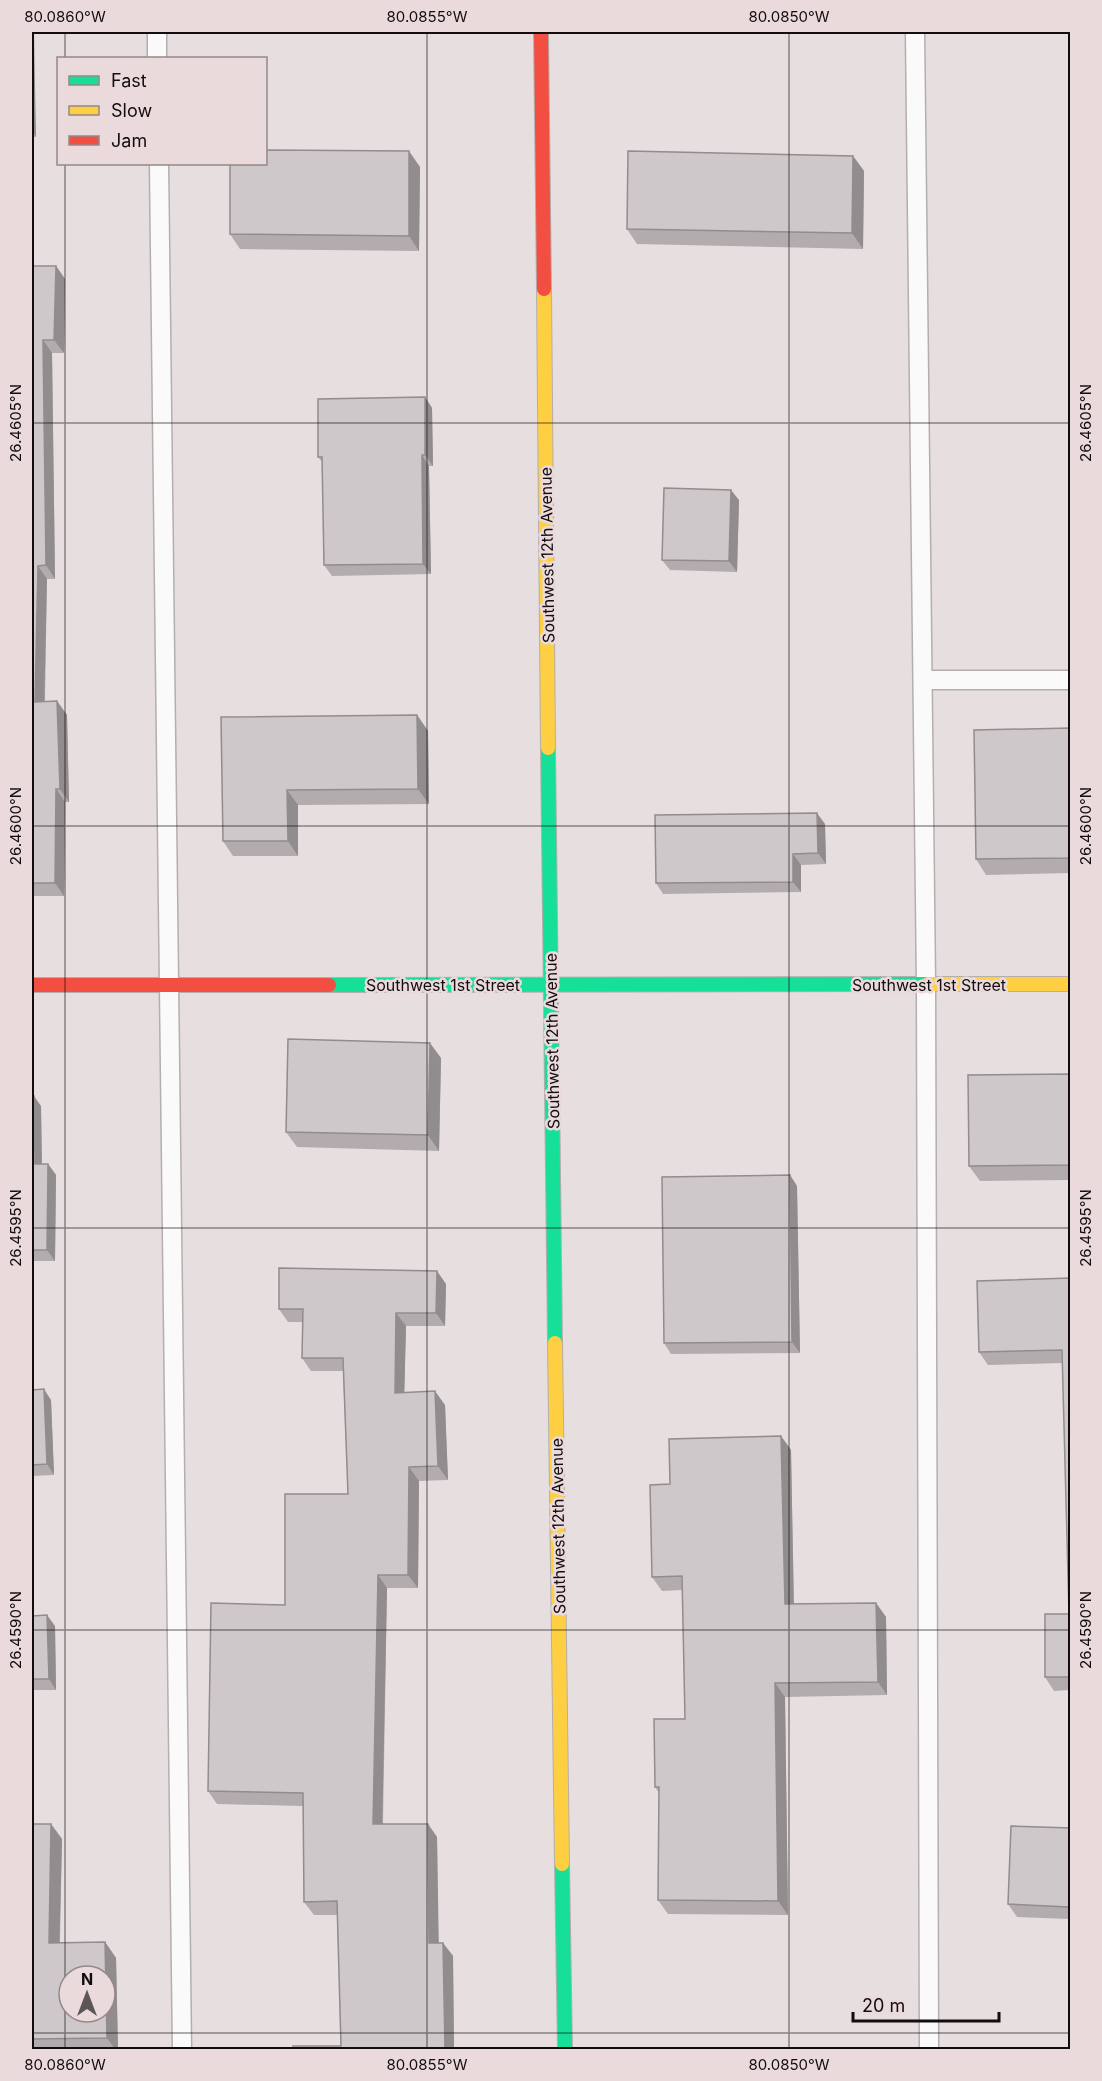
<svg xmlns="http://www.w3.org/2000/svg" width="1102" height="2081" viewBox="0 0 1102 2081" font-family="Inter,sans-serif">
	<rect width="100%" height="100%" fill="#e7dedf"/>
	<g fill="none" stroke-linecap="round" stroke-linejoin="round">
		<defs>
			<path id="lane" d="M157 32V58
				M915 32 926 985 929 2050
				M159 164 182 2050
				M923 680H1070"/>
			<path id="fast" d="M548 748 555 1343
				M329 985 928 984
				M562 1864 565 2050"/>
			<path id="slow" d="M544 289 548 748
				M928 984H1070
				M555 1343 562 1864"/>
			<path id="jam" d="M541 32 544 289
				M32 985H329"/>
		</defs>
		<use href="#lane" stroke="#b4aeaf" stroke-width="21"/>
		<use href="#fast" stroke="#b4aeaf" stroke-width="16"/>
		<use href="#slow" stroke="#b4aeaf" stroke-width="16"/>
		<use href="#jam" stroke="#b4aeaf" stroke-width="16"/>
		<use href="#lane" stroke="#fbfafa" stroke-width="18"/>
		<use href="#fast" stroke="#16e098" stroke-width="14"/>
		<use href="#slow" stroke="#ffcf43" stroke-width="14"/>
		<use href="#jam" stroke="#f24e42" stroke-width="14"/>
	</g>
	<path fill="#b2acae" d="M32 32 36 137H32Z
		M853 156 864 171 863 249 637 244 627 229Z
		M420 167 419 251 240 249 230 234Z
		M32 266H56L65 279 64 353H52L55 579H47L45 702 57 701 67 715 69 802H65L64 896H32Z
		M425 397 432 408 433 466H429L431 574 332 576 324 565 323 463 318 457Z
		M739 500 737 572 670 570 662 560Z
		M417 715 428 731 429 804 298 805V856H233L223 841 221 717Z
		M1071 728V873L986 875 976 859Z
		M825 824 826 864 801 865V892L663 894 656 883Z
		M441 1058 439 1151 297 1147 286 1132Z
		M1071 1074V1180L980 1181 969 1166Z
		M32 1096 41 1106 42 1164H48L56 1175 55 1261H32Z
		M790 1175 797 1186 800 1353 671 1354 664 1343Z
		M1071 1278V1690L1054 1691 1045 1677 1069 1614 1063 1363 988 1365 979 1352Z
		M446 1284 445 1326H406L404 1393 445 1405 448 1480 419 1481 418 1588H387L383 1824H428L437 1837 438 1943H443L453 1956 454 2049H293L341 2046 337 1915H314L304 1902 303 1806 217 1804 208 1791 285 1605 348 1494 343 1371H311L302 1358 303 1322H288L279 1309Z
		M32 1390 51 1400 54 1475 32 1476Z
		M781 1436 791 1450 794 1604 876 1603 886 1617 887 1695 785 1697 788 1915 668 1914 658 1900 659 1793 655 1787 685 1719 682 1590 662 1591 652 1577 670 1484Z
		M32 1616 55 1626 56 1690H32Z
		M32 1824H51L62 1839 60 1943 105 1942 116 1958 118 2049H32Z
		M1071 1828V2009L1069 1919 1017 1917 1008 1904Z"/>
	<path fill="#918c8d" d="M32 32H34L36 137 32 130Z
		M409 151 420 167 419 251 409 236Z
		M853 156 864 171 863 249 852 233Z
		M56 266 65 279 64 353 54 340Z
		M43 340 52 353 55 579 46 565Z
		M425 397 432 408 433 466 425 455Z
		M422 455 429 466 431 574 423 564Z
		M731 490 739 500 737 572 729 561Z
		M38 566 47 579 44 715 35 702Z
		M57 701 67 715 69 802 60 789Z
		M417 715 428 731 429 804 418 789Z
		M56 789 65 802 64 896 55 883Z
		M287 790 298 805V856L288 841Z
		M817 813 825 824 826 864 818 853Z
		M793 854 801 865V892L793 882Z
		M430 1043 441 1058 439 1151 428 1135Z
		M34 1096 41 1106 42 1175 35 1164Z
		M48 1164 56 1175 55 1261 47 1250Z
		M790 1175 797 1186 800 1353 792 1342Z
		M437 1271 446 1284 445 1326 436 1313Z
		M396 1313 406 1326 404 1407 395 1393Z
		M44 1389 51 1400 54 1475 47 1464Z
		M435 1391 445 1405 448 1480 438 1466Z
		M781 1436 791 1450 794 1618 785 1604Z
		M409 1467 419 1481 418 1588 408 1575Z
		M378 1575 387 1588 382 1837 373 1824Z
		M876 1603 886 1617 887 1695 878 1682Z
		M47 1615 55 1626 56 1690 49 1679Z
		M775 1683 785 1697 788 1915 778 1901Z
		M51 1824 62 1839 59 1959 49 1943Z
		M428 1824 437 1837 439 1956 429 1943Z
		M105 1942 116 1958 118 2049H115L107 2038Z
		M443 1943 453 1956 454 2049H445Z"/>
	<path fill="#cfc8ca" stroke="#918c8d" stroke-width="1.5" fill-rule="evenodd" d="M266 150 409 151V236L230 234V164H266Z
		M628 151 853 156 852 233 627 229Z
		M32 266H56L54 340H43L46 565 38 566 35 702 57 701 60 789H56L55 883H32Z
		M425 397V455H422L423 564 324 565 322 457H318V399Z
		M664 488 731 490 729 561 662 560Z
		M417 715 418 789 287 790 288 841H223L221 717Z
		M1071 728V858L976 859 974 730Z
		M817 813 818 853 793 854V882L656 883 655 815Z
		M288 1039 430 1043 428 1135 286 1132Z
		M1071 1074V1165L969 1166 968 1075Z
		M32 1096H34L35 1164H48L47 1250H32Z
		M790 1175 792 1342 664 1343 662 1177Z
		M279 1268 437 1271 436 1313H396L395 1393 435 1391 438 1466 409 1467 408 1575H378L373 1824H428L429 1943H443L445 2049H293V2046H341L337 1901 304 1902 303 1793 208 1791 211 1603 285 1605V1494H348L343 1358H302L303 1309H279Z
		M1071 1278V1677H1045V1614H1069L1062 1350 979 1352 977 1281Z
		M44 1389 47 1464 32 1465V1390Z
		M781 1436 785 1604 876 1603 878 1682 775 1683 778 1901 658 1900 659 1787H655L654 1719H685L682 1576 652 1577 650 1485 670 1484 669 1439Z
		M47 1615 49 1679H32V1616Z
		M32 1824H51L49 1943 105 1942 107 2038 32 2039ZM69 1976H105V2012H69Z
		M1011 1826 1071 1828V2008L1069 1907 1008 1904Z"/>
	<path fill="none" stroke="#120d0e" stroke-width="1.5" stroke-opacity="0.45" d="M65 32V58M427 32V2050M789 32V2050M65 164V2050M32 423H1070M32 826H1070M32 1228H1070M32 1630H1070M32 2033H1070"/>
	<g text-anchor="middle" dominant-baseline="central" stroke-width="5" stroke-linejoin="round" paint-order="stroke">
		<g font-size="16" fill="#120d0e" stroke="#ebdadc">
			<text transform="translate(547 555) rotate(-91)">Southwest 12th Avenue</text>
			<text x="443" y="985">Southwest 1st Street</text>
			<text x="929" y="985">Southwest 1st Street</text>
			<text transform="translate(552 1041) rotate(-91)">Southwest 12th Avenue</text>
			<text transform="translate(558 1526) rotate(-91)">Southwest 12th Avenue</text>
		</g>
	</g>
	<rect width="1102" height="2081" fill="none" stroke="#ebdadc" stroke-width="66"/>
	<rect x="57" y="57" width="210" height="108" fill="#ebdadc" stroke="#94888a" stroke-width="1.5"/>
	<rect x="69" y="76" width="30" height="9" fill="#16e098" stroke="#94888a" stroke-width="1.5"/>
	<text x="111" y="87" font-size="18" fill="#120d0e">Fast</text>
	<rect x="69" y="106" width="30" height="9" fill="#ffcf43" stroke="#94888a" stroke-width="1.5"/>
	<text x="111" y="117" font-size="18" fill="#120d0e">Slow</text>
	<rect x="69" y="136" width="30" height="9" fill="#f24e42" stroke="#94888a" stroke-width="1.5"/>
	<text x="111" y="147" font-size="18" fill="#120d0e">Jam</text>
	<g transform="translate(87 1994)"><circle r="28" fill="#ebdadc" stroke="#94888a" stroke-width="1.5"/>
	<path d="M0-4.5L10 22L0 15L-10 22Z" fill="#5d5657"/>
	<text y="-9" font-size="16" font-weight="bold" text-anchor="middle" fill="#120d0e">N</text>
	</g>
	<path d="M853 2012v9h146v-9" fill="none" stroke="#120d0e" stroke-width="3"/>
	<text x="862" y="2012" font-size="18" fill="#120d0e" stroke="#ebdadc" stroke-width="4.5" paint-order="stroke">20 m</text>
	<rect x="33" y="33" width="1036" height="2015" fill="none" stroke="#120d0e" stroke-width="2"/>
	<g font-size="15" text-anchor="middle" fill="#120d0e">
		<text x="65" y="22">80.0860°W</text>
		<text x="427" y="22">80.0855°W</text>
		<text x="789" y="22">80.0850°W</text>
		<text transform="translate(16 423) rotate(-90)" y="5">26.4605°N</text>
		<text transform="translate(1086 423) rotate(-90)" y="5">26.4605°N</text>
		<text transform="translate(16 826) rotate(-90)" y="5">26.4600°N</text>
		<text transform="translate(1086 826) rotate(-90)" y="5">26.4600°N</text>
		<text transform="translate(16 1228) rotate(-90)" y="5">26.4595°N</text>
		<text transform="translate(1086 1228) rotate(-90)" y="5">26.4595°N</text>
		<text transform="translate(16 1630) rotate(-90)" y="5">26.4590°N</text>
		<text transform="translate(1086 1630) rotate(-90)" y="5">26.4590°N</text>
		<text x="65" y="2070">80.0860°W</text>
		<text x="427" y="2070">80.0855°W</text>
		<text x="789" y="2070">80.0850°W</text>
	</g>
</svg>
